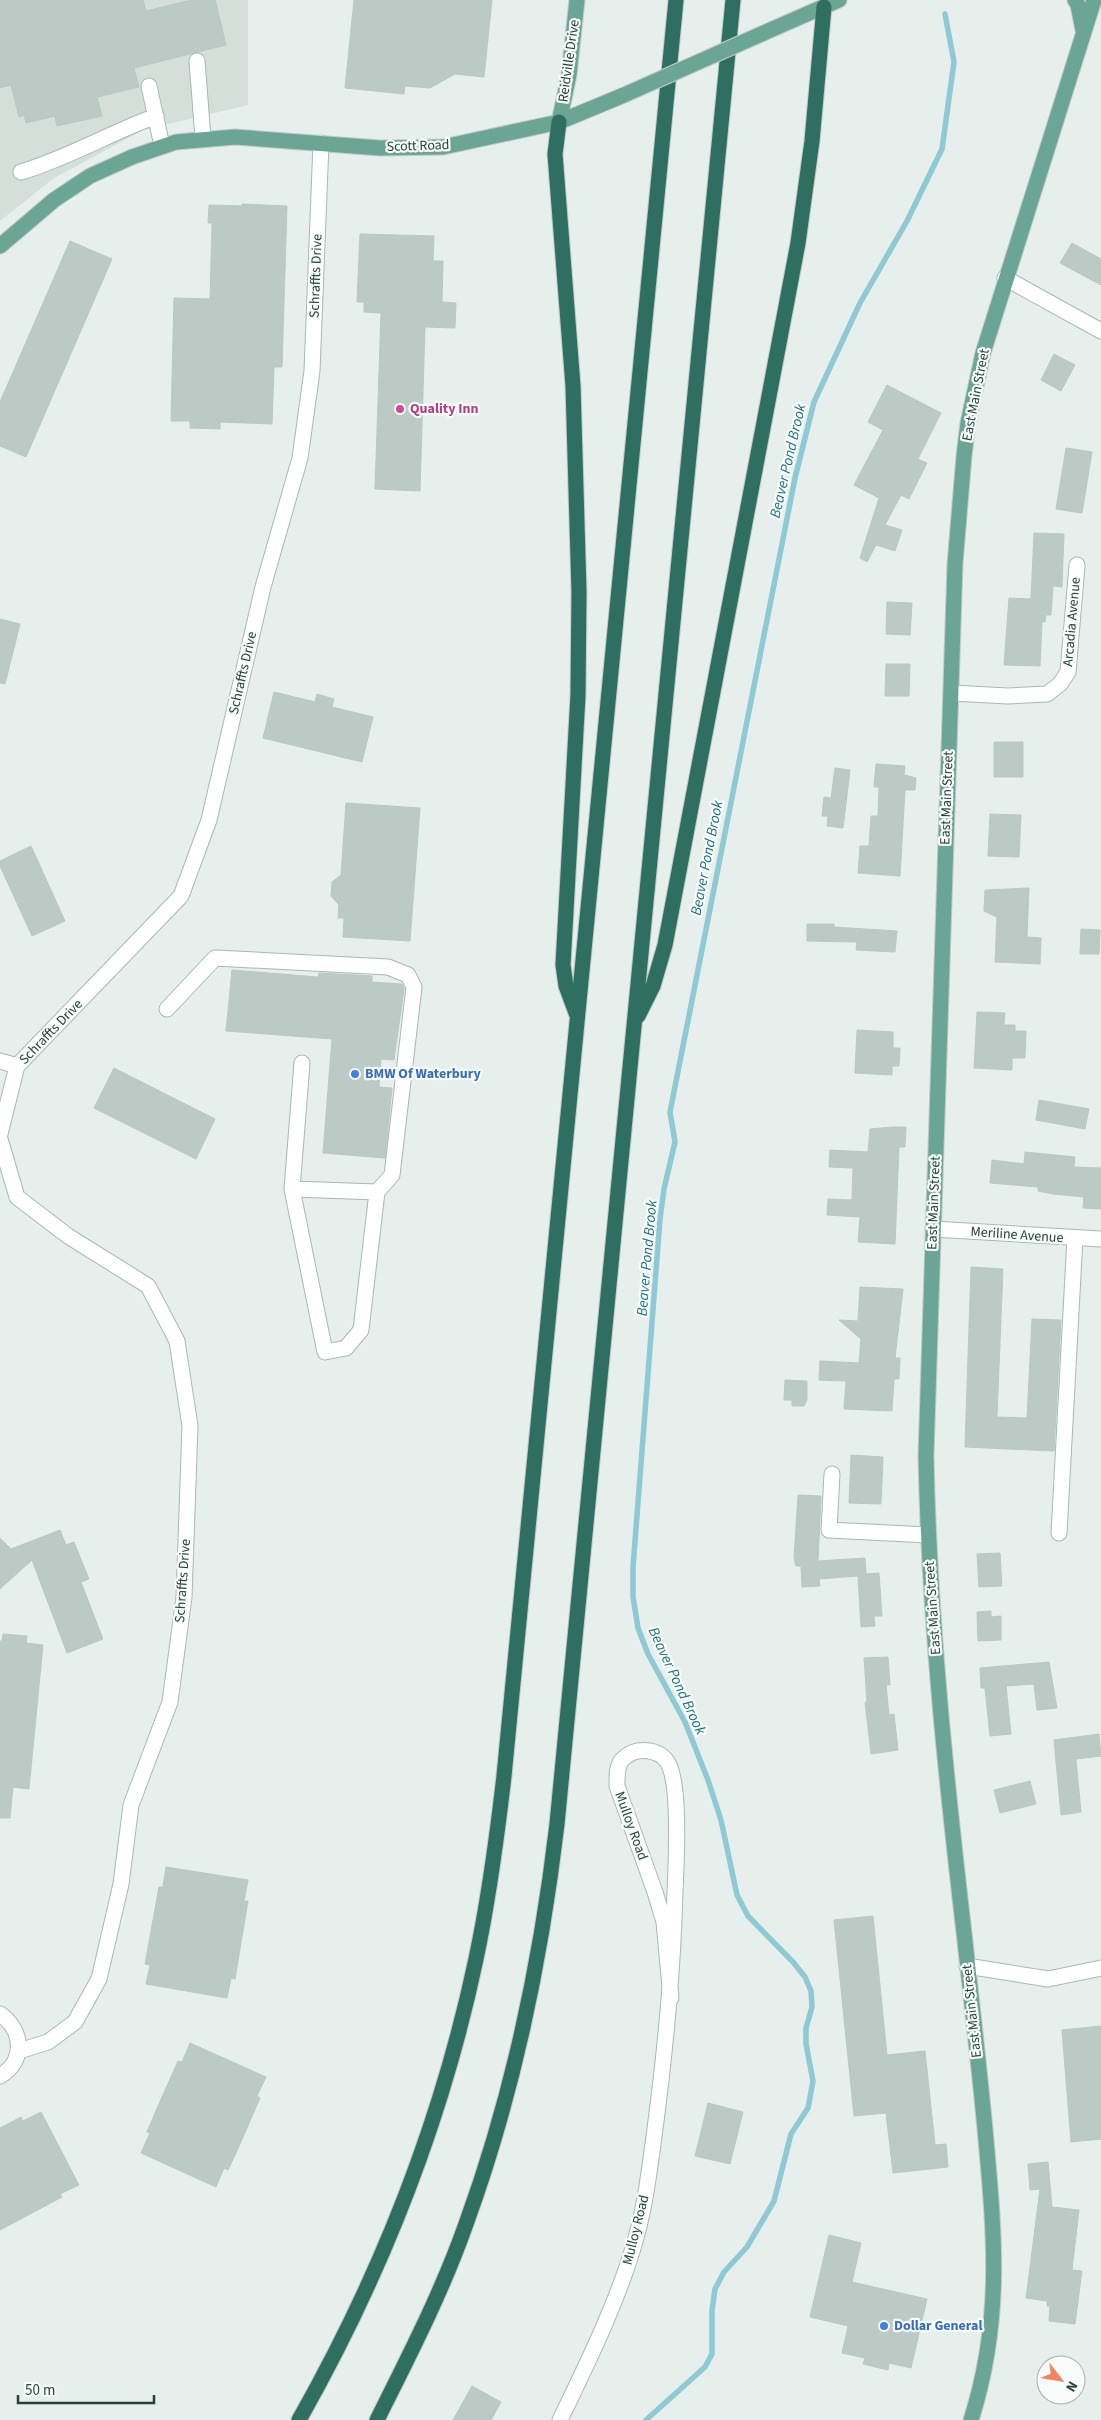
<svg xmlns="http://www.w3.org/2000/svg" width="1101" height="2420" viewBox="0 0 1101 2420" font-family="'Source Sans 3',sans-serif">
	<rect width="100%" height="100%" fill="#e6efeb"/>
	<path fill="#d4dfda" d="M0 0H248V105L143 130 54 178 0 221Z"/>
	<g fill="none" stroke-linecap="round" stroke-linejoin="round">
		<path stroke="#8ec9d4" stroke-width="5.5" d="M646 2420 705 2367 712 2354V2310L715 2289 724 2272 747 2247 774 2201 791 2134 808 2108 813 2081 806 2044V2028L812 2007 811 1991 805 1977 793 1962 748 1916 737 1895 721 1820 708 1780 685 1722 648 1654 638 1628 633 1597V1567L660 1219 664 1189 675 1142 670 1112 795 478 814 402 860 303 907 221 942 149 954 62 945 14"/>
	</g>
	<path fill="#bbcac4" stroke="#b8c9c2" d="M0 0H143L146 11 191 0H215L226 45 134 68 139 87 97 97 102 116 57 126 55 116 26 123 24 115 19 117 11 85 0 88Z
		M354 0H492L484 77 455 74 430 88 405 86 404 94 345 88Z
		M242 204 287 206 282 367H274L272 424 220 422V429L190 428V421H171L174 298 210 299 212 223H208L209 205 242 206Z
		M360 234 434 236 433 261H443L442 302 456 303 455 328 425 327 420 491 375 489 381 313 364 312V302H357Z
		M70 241 112 259 26 457 0 446V402Z
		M1072 243 1101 259V285L1060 263Z
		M1054 354 1075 365 1061 391 1041 380Z
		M887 385 941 413 918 459 927 463 909 499 901 495 885 525 902 530 895 551 876 545 867 562 860 558 879 498 854 485 883 430 868 422Z
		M1066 448 1092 452 1082 513 1056 509Z
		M1034 533 1064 534 1062 587 1053 586 1051 615H1046L1045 622H1042L1040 666 1004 665 1009 598 1031 599Z
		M887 602 912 603 910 635 886 634Z
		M0 619 20 624 5 684 0 683Z
		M886 664H910L909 696H885Z
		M274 692 315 702 317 694 334 699 332 707 373 717 362 762 263 738Z
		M994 742H1023V777H994Z
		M876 764 905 766 904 775 916 778 915 790H905L900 876 858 873 860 846H869L871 816H878L879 787H874Z
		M835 768 850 770 843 828 827 826 828 816H822L824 797 831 798Z
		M346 803 420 808 410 941 343 937 344 918H338L339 905 331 896 332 882 341 875Z
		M990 814 1021 815 1019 857 988 856Z
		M31 846 65 921 32 936 0 866V861Z
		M1029 888 1027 937 1041 938 1040 964 995 962 997 917 984 911 985 890Z
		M807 924H834V927L897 931 895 952 856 950 857 942 807 941Z
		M1081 929 1100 930 1099 954H1080Z
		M232 970 318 977 319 973 372 976V982L402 984 404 989 394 1060 381 1059 379 1087 392 1088 385 1158 323 1153 332 1039 226 1031Z
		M977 1012 1005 1013 1004 1025H1015V1031H1026L1025 1058H1012V1070L974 1068Z
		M857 1030 893 1032V1048H900L899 1066H892V1075L855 1073Z
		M114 1068 215 1119 196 1159 94 1108Z
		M1039 1100 1089 1109 1085 1129 1036 1120Z
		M893 1127H906L905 1147H899L895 1244 858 1242 860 1217 827 1215 828 1199 852 1200 853 1168 829 1167 830 1150 868 1152 870 1129Z
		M1025 1152 1075 1157 1074 1167 1101 1168V1209L1083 1208 1084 1197 1053 1194 1038 1191V1187L990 1183 992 1160 1024 1164Z
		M971 1267 1003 1269 997 1417 1027 1418 1032 1319 1061 1320 1054 1451 965 1447Z
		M860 1287 903 1289 895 1358H900L899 1379H894L892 1411 844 1409 846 1381 819 1380 820 1361 859 1363 861 1339 839 1320 858 1321Z
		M785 1380 807 1381V1400L804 1406H792V1400H784Z
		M851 1455 883 1457 881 1504 849 1503Z
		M798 1495 821 1496 818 1561 865 1558 866 1574 879 1573 882 1616H874L875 1626 861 1627 858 1576 819 1579 820 1586 802 1587 801 1566H796L794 1558Z
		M60 1530 66 1545 74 1542 89 1579 81 1582 103 1639 67 1653 32 1560 0 1589V1538L11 1549Z
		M1000 1553 1002 1586 979 1587 977 1554Z
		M991 1611V1617L1001 1616V1640L978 1641 977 1612Z
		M3 1634 27 1636 26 1643 43 1645 29 1789 13 1787 10 1818H0V1641H2Z
		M888 1657 890 1685H886L889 1715 894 1714 898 1750 871 1754 865 1702H867L864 1658Z
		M1049 1662 1057 1708 1037 1710 1034 1684 1006 1686 1011 1734 990 1736 985 1688H981L980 1668Z
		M1099 1734 1101 1756 1076 1759 1081 1812 1061 1815 1054 1740Z
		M1030 1781 1036 1804 1000 1813 994 1790Z
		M166 1867 248 1880 244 1901H248L235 1979 231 1978 227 1998 146 1984 150 1965 145 1964 159 1887H163Z
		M873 1916 887 2055 925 2051 935 2145 946 2144 948 2167 893 2173 886 2113 854 2116 834 1920Z
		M1101 2026V2139L1071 2142 1062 2030Z
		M190 2043 266 2077 257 2096 260 2098 240 2144 228 2170 224 2168 216 2187 141 2153 150 2133 147 2132 155 2113 178 2061 182 2062Z
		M708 2103 743 2112 730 2164 695 2156Z
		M41 2112 79 2185 60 2194 62 2197 0 2230V2128L21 2117 23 2121Z
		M1048 2162 1052 2207 1079 2210 1072 2270 1082 2271 1075 2324 1049 2321 1050 2306H1047V2301L1026 2298 1040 2189 1030 2190 1028 2164Z
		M829 2235 861 2243 852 2282 927 2299 911 2368 889 2363 888 2370 863 2364 865 2358 842 2353 848 2326 810 2317Z
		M472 2386 501 2402 491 2420H453Z"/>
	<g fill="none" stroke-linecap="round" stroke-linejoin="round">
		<defs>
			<path id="minor" d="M197 61 203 138
				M149 86 162 146
				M21 172C68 158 110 133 156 116
				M1005 278 1101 331
				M951 693 1008 696 1047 694 1060 684 1068 672 1077 565
				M167 1009 215 958 388 967 408 975 414 987 392 1175 377 1192
				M0 1061 17 1066
				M0 1134 17 1066 181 896 209 820 263 587 300 458 312 371 321 143
				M0 1139 17 1197 68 1236 148 1286 177 1341 190 1426 184 1597 170 1702 131 1805 121 1884 99 1979 75 2022 48 2042 19 2051
				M292 1189 325 1352 346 1348 361 1330 377 1192 292 1189 302 1063
				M933 1229 1101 1239
				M832 1474 829 1530 928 1535
				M1059 1533 1075 1238
				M967 1966 1048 1979 1101 1968
				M0 2014C23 2030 26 2061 0 2076
				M560 2420C588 2362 619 2299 636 2238 646 2202 650 2165 655 2129 664 2060 671 1991 674 1921 675 1879 679 1835 675 1792 674 1783 672 1770 668 1763 659 1748 636 1747 624 1758 616 1764 617 1777 617 1786L655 1892 664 1922 671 1998"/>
			<path id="major" d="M1075 0 1078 5 1083 30
				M775 28 839 0
				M559 122 569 75 577 0
				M0 246 54 200 90 176 132 157 176 142 235 137 380 148 443 147 559 122 624 95
				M971 2420C1002 2323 995 2239 986 2140 980 2073 972 2007 965 1941 946 1779 929 1617 926 1455L955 564 964 456 968 423 983 353 1094 0"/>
			<path id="highway" d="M559 122 555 154 573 386 579 592 578 695 563 965 566 986 576 1013
				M638 1016 653 986 665 945 798 243 812 141 824 7
				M299 2420C380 2277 442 2120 476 1959 489 1898 497 1837 504 1776L676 0
				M377 2420C409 2356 442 2292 466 2224 513 2095 541 1961 557 1824L733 0"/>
		</defs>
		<use href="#minor" stroke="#a8b8b2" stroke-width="17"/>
		<use href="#major" stroke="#c2cac8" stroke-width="17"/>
		<use href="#highway" stroke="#c2cac8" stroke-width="17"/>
		<use href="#minor" stroke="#fff" stroke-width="15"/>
		<use href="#major" stroke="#6aa596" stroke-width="15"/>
		<use href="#highway" stroke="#2f6f62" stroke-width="15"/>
		<defs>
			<path id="major-bridge" d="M624 95 775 28"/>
		</defs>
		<use href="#major-bridge" stroke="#c2cac8" stroke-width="17" stroke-linecap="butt"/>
		<use href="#major-bridge" stroke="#6aa596" stroke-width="15"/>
	</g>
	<circle fill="#d1479c" stroke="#f7fbf9" stroke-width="2" cx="400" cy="409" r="5"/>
	<g fill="#3f7fe0" stroke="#f7fbf9" stroke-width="2">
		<circle cx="355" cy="1074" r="5"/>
		<circle cx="884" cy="2326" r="5"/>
	</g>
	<g text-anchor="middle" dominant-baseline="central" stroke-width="4.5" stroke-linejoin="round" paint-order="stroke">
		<g font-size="14" fill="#24423a" stroke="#f7fbf9">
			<text transform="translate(569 61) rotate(-82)">Reidville Drive</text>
			<text transform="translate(418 146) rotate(-2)">Scott Road</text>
			<text transform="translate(316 276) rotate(-88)">Schraffts Drive</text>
			<text transform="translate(976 395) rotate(-79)">East Main Street</text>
			<text transform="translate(1072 622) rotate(-85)">Arcadia Avenue</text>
			<text transform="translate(243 673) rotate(-77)">Schraffts Drive</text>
			<text transform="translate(947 798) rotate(-88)">East Main Street</text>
			<text transform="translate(51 1032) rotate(-46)">Schraffts Drive</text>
			<text transform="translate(934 1203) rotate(-88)">East Main Street</text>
			<text transform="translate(1017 1235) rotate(4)">Meriline Avenue</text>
			<text transform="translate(183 1581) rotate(-86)">Schraffts Drive</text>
			<text transform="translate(933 1608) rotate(-94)">East Main Street</text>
			<text transform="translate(631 1826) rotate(70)">Mulloy Road</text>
			<text transform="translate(972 2011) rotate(-96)">East Main Street</text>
			<text transform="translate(636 2230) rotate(-76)">Mulloy Road</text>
		</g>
		<g font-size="14" font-weight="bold" fill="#b23c85" stroke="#f7fbf9" text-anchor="start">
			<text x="410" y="409">Quality Inn</text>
		</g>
		<g font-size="14" font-weight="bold" fill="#366cbe" stroke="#f7fbf9" text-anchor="start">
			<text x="365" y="1074">BMW Of Waterbury</text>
			<text x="894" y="2326">Dollar General</text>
		</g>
		<g font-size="15" font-style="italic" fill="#1c6f80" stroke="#f7fbf9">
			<text transform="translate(788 461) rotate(-77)">Beaver Pond Brook</text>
			<text transform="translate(707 858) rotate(-79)">Beaver Pond Brook</text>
			<text transform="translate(647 1258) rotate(-85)">Beaver Pond Brook</text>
			<text transform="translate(677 1681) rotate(65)">Beaver Pond Brook</text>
		</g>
	</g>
	<g transform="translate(1061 2380) rotate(121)"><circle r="24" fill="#f7fbf9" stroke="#a3b1ad"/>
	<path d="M0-4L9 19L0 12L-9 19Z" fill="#f4845f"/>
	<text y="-8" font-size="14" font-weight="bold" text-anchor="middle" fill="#24423a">N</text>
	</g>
	<path d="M18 2395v8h136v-8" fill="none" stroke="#24423a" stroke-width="2.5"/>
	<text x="25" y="2395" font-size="15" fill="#24423a" stroke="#f7fbf9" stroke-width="4" paint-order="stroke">50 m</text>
</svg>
